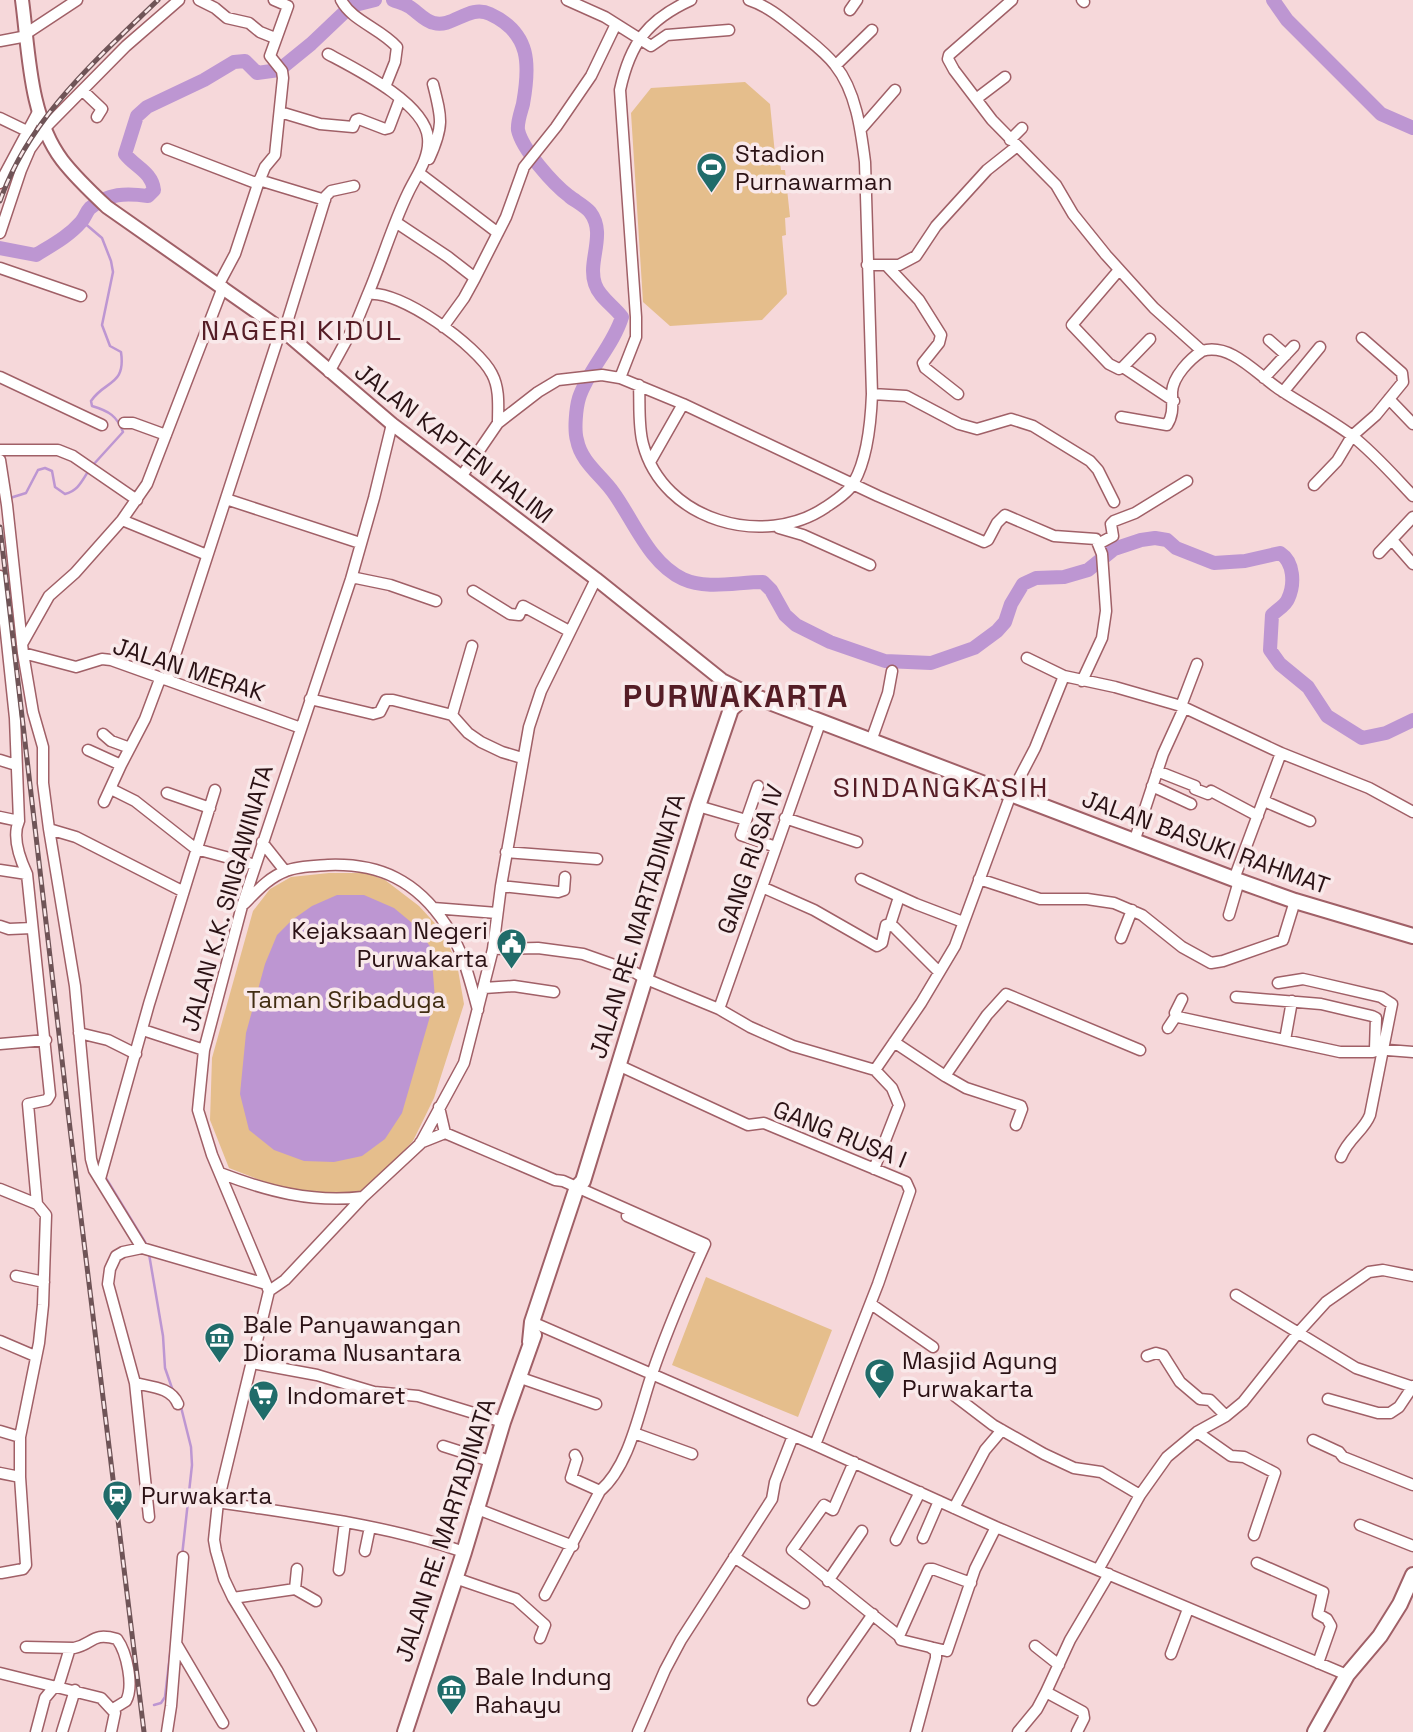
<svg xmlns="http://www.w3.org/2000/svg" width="1413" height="1732" viewBox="0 0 1413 1732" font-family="'Space Grotesk',sans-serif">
	<rect width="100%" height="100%" fill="#f6d8da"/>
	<path fill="#e5be8c" d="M745 82 770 104 775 154H779L781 170H785L790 217 785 218 786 235 782 236 787 294 762 320 670 326 643 302 631 113 651 88Z
		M329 873H366L385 880 419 906 443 932 457 964 464 1004 434 1098 413 1141 380 1176 358 1194 305 1192 270 1184 229 1168 210 1120 212 1058 253 911 270 889 291 877Z
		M706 1277 832 1330 798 1417 672 1365Z"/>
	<path fill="#bd96d2" d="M337 895H364L394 908 417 927 431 948 435 999 402 1113 385 1139 362 1156 334 1162 304 1161 274 1150 249 1130 240 1094 246 1033 265 964 277 935 292 920 312 906Z"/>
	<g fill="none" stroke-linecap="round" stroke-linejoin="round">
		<path stroke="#bd96d2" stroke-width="2.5" d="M82 221 102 238 111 261 113 272 102 325 110 346 121 352C126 386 105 380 91 401L92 406C109 411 117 416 123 432L93 465
			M10 498 26 493 38 470 45 468 52 471 55 487 65 494C78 491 82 481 89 470
			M104 1175 148 1247
			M149 1254 163 1336 165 1368 173 1391
			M181 1407 191 1447 192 1465 182 1556
			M154 1705 161 1703 165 1697 171 1646"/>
		<path stroke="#bd96d2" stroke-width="14" d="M393 0C397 2 403 3 408 6 416 10 424 21 434 23 453 28 469 4 490 14 531 33 530 65 523 104 521 112 517 122 518 130 522 149 553 184 569 196 575 201 585 206 590 212 607 234 587 261 595 284 599 297 614 306 622 317 613 346 588 370 579 398 576 408 574 430 577 440 581 462 601 475 613 492 634 521 649 563 683 579 707 590 737 582 763 582L771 590 785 615 796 625 830 642 885 661 931 663 974 648 997 631 1005 622 1011 604 1023 584 1036 578 1064 577 1088 570 1114 549 1141 540 1155 538 1167 540 1176 548 1214 563 1245 561 1280 553C1294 562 1295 584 1288 599 1286 605 1277 610 1272 615L1270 650 1280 664 1308 687 1327 716 1362 738 1386 733 1413 720
			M1273 0 1287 20 1381 114 1413 128
			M0 248 36 255C52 245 69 236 81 222 85 218 86 212 90 208 108 193 126 193 148 196L154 190C152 172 135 167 125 154L137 116 147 107 204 80 234 62 245 61 257 73 279 70 311 44 351 6 375 0"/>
		<defs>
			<path id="minor" d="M199 0 215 8 227 18 249 23 260 32 275 38
				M341 0C352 21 380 28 397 47L395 62 385 87
				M567 0 605 17 651 46 667 35 729 30
				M1012 0 949 55 948 59 954 70 992 120 1056 185 1073 214 1106 255 1154 308 1202 351C1232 342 1259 377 1282 391 1305 406 1329 419 1351 435 1374 453 1393 475 1413 496
				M1082 0 1084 2
				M850 10 857 0
				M27 33 77 0
				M0 41 27 36
				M328 54C356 69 425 103 428 138 430 158 416 176 408 193 392 226 382 261 368 294
				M836 65 872 30
				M83 91 102 109 97 117
				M976 99 1005 77
				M280 112 320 124 353 127 356 120 359 119 385 129 389 128 400 99
				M0 118 29 132
				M861 129 895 90
				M1010 140 1022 128
				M167 149 258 184
				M429 159C444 126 442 119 433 84
				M419 173 498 233
				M259 180 325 200
				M0 183 39 110
				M397 223 448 257 475 278 464 298 443 327
				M0 233 21 170 30 149 46 127 126 46 179 0
				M867 265H899L916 256 936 226 987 170 1016 147
				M888 267 919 300 941 335 939 343 923 363 925 368 958 394
				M0 268 81 296
				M1119 270 1072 325 1109 364 1119 369 1123 367 1174 401
				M475 278 506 217 524 167 556 127 591 76 616 24
				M219 284 235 254 258 184 265 167 275 155 283 78 282 71 270 56 288 6 274 0
				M284 332 326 196 331 191 354 186
				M1269 340 1286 355
				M1123 367 1150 339
				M329 372 357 321 368 294C399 289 478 346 492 374 500 389 498 407 498 423
				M0 377 102 425
				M620 378 636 337V317L620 90C630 44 647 20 691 0
				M1264 378 1294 346
				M639 385C640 404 638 426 643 444 663 521 764 549 826 507 835 501 849 492 854 482 867 459 871 420 872 394L865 162C861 130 856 91 835 65 825 52 811 42 799 32 784 20 768 6 749 0
				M1283 392 1320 347
				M872 394 906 396 959 424 977 429 1011 419 1033 426 1090 461 1098 470 1114 502
				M1389 399 1413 424
				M1121 417 1167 425C1174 414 1172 405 1172 392 1173 376 1190 359 1202 351
				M124 423H133L166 435
				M0 450H58L73 456 137 500
				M0 460 7 505 23 653 33 712 43 747V783L49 829 75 986 91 1159 94 1170 142 1248
				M650 462 683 404
				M461 477 498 423 538 392 558 380 602 375 620 378 683 404 878 496 984 542 988 540 997 523 1005 515 1054 536 1096 539 1102 554 1106 611 1102 638 1082 681
				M1314 485 1337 461 1352 436 1376 415 1403 382 1402 373 1362 338
				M226 499 360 543
				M122 520 207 555
				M779 528 803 535 870 565
				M1392 540 1413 564
				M1100 543 1113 536 1111 524 1114 521 1135 513 1187 481
				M1379 553 1413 517
				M0 576 15 718 19 821C12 836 20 859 27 874L50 1095 47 1100 28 1104 37 1204 46 1215 43 1305 39 1343 20 1437V1477L26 1565 23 1569 1 1573
				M351 579 356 578 390 585 436 601
				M473 591 510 614 519 615 523 606 569 631
				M22 644 49 596 75 573 122 520 147 484 223 287
				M23 653 76 667 102 659 111 660 301 728
				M1027 658 1064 676
				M167 680 281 329
				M310 699 373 714 380 712 386 700H393L452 715 468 733 481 742 502 752 522 758
				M1181 706 1197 664
				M452 715 472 646
				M103 734 111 741 130 748
				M871 741 888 693 892 671
				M88 750 121 765
				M0 760 16 765
				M1157 771 1195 786V789L1208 794 1211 791 1258 816
				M758 786 741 835 776 847
				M1152 786 1191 804
				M111 789 135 801 196 849 255 865
				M167 793 210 808
				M1264 801 1310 821
				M104 802 121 765 145 719 160 679
				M698 806 746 820
				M0 817 19 821
				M785 818 857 842
				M49 829 76 837 182 891
				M262 842 285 871
				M1134 842 1163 754 1184 708
				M506 852 597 859
				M0 870 27 874
				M861 879 916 904 963 922
				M979 879 1040 899H1087L1114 903 1142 915 1182 947 1211 963 1223 961 1283 940 1295 901
				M1234 879 1281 753
				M501 886 558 892 564 890 565 877
				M762 887 814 910 877 946 882 943 886 925 894 927 939 972
				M244 904C256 892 269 877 286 871 298 866 315 866 328 865 380 863 417 881 446 925 463 950 470 981 478 1010
				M433 908 497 913
				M1229 915 1239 881
				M890 925 899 897
				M0 926 9 929 32 928
				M1121 938 1132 910
				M493 949 538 948 583 954 634 972 646 979 719 1009 750 1027 793 1046 875 1070 892 1088 899 1105 874 1169
				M1278 983 1303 979 1312 981 1381 997 1392 1004 1370 1115C1364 1131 1348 1138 1341 1157
				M484 988 514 986 554 992
				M1236 997 1321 1004 1372 1016 1376 1018 1375 1049
				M1182 999 1175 1013 1178 1017 1340 1052H1373L1375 1049 1413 1052
				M719 1009 820 723
				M1168 1028 1176 1016
				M143 1030 204 1050
				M79 1033 108 1040 136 1054
				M1285 1040 1292 1001
				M894 1042 945 1076 987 1015 1006 994 1140 1050
				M0 1044 46 1040
				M618 1065 748 1125 764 1123 906 1182 910 1191 878 1284 815 1445
				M875 1070 921 1003 955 946 1011 794 1035 748 1064 676 1115 687 1181 706 1281 753 1369 788 1413 812
				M945 1076 966 1088 1021 1106 1022 1109 1016 1125
				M439 1107 445 1133
				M420 1143 445 1133 555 1180 563 1181 705 1244C686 1286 667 1330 652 1374 639 1411 630 1465 600 1491L545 1595
				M220 1173C267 1191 312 1203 363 1197
				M100 1179 149 1004 215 790
				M0 1189 37 1204
				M627 1216 702 1250
				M16 1276 44 1282
				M269 1291 285 1280 363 1197 420 1144 464 1063 493 949 501 886 529 727 541 691 596 579
				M1236 1295 1356 1368 1413 1387
				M871 1304 933 1347
				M532 1322 815 1445 996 1527 1347 1675
				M0 1341 35 1356
				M1147 1356 1156 1353 1163 1355 1180 1382 1200 1399 1210 1400 1226 1416
				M252 1363 317 1375 374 1392 418 1396 503 1422
				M518 1377 596 1404
				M135 1383C151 1387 171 1387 178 1404
				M955 1396 993 1425 1044 1454 1074 1468 1101 1472 1140 1495
				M1328 1399 1378 1413H1390L1399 1407 1413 1386
				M0 1431 20 1437
				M1197 1432 1231 1456 1244 1457 1275 1473 1254 1535
				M634 1433 692 1454
				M1313 1440 1339 1452 1343 1457 1413 1485
				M443 1446 490 1461
				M575 1455 577 1459 571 1478 600 1491
				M854 1462 833 1510 824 1505 792 1550 899 1636 901 1640 930 1647 936 1651V1658L916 1732
				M0 1473 20 1477
				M218 1502C301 1515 384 1524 464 1552
				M475 1508 573 1546
				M954 1508 985 1450 1002 1430
				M149 1517 135 1383 108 1284 110 1269 116 1256 123 1252 142 1248 266 1284
				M1360 1525 1413 1546
				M923 1538 939 1501
				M896 1540 920 1492
				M365 1551 370 1527
				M734 1557 804 1603
				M1257 1563 1323 1592 1318 1614 1327 1619 1331 1626 1318 1663
				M339 1570 345 1522
				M1098 1570 1140 1495 1167 1457 1197 1432 1226 1416 1243 1402 1297 1334 1326 1302 1369 1272 1383 1270 1413 1276
				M455 1578 516 1599 545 1625 540 1638
				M828 1581 862 1531
				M295 1589 297 1569
				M233 1598 295 1589 316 1601
				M899 1636 929 1569H933L971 1583
				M177 1645 223 1723
				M1035 1646 1059 1665
				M26 1647 74 1648C94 1644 91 1632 117 1639 127 1653 134 1686 126 1701L113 1709
				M934 1648 947 1651 975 1569 996 1527
				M1171 1654 1188 1609
				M0 1673 101 1698 115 1713 111 1732
				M58 1687 70 1648
				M813 1700 873 1614
				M36 1732 45 1698 55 1686
				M62 1732 75 1690
				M167 1732 171 1706 183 1557
				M311 1732 277 1670 233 1598 224 1579 216 1551 214 1540 218 1502 269 1291 212 1155 198 1110 204 1050 242 906 351 579 374 498 392 424
				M638 1732 665 1670 681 1640 772 1499 775 1482 793 1436
				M1018 1732 1037 1709 1046 1692
				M1077 1732 1084 1718 1083 1712 1046 1692 1070 1640 1109 1574"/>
			<path id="major" d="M22 0C29 52 29 116 62 160 75 177 92 193 107 207L281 329 392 424 596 579 722 680 751 695"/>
			<path id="highway" d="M530 1342 532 1322 577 1187 583 1181 698 806 731 709 741 700 751 695 1239 881 1295 901 1413 936
				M405 1732 464 1552 503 1422 534 1335
				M1315 1732 1347 1675 1380 1636 1400 1604 1413 1575"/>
		</defs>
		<use href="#minor" stroke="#a06067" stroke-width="13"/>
		<use href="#major" stroke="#a06067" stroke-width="16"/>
		<use href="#highway" stroke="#a06067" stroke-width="18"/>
		<use href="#minor" stroke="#fff" stroke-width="10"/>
		<use href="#major" stroke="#fff" stroke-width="12"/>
		<use href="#highway" stroke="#fff" stroke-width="14"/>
		<defs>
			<path id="rail" d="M0 201C29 118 96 60 158 0
				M0 527 69 1120 144 1732"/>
		</defs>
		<use href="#rail" stroke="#6f5457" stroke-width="5"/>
		<use href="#rail" stroke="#f9e9ea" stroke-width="2.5" stroke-dasharray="8" stroke-linecap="butt"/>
	</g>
	<defs>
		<symbol id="stadium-pin" viewBox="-11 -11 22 30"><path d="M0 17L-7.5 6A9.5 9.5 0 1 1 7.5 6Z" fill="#206c6a" stroke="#f9e9ea"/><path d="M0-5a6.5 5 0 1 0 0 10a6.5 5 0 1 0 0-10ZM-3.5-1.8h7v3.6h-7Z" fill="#fff"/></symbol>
		<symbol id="civic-pin" viewBox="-11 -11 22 30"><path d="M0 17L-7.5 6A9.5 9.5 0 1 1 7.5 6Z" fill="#206c6a" stroke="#f9e9ea"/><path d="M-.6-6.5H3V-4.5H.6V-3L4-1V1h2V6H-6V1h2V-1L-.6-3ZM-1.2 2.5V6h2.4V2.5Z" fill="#fff"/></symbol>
		<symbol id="museum-pin" viewBox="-11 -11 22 30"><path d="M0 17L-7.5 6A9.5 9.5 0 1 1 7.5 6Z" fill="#206c6a" stroke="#f9e9ea"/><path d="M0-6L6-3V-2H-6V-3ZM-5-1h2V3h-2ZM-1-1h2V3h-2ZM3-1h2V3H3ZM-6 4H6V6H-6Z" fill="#fff"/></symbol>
		<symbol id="mosque-pin" viewBox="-11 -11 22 30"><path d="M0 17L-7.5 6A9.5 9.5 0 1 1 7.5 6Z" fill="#206c6a" stroke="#f9e9ea"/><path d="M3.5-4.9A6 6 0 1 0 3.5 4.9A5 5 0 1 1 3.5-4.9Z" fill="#fff"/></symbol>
		<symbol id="supermarket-pin" viewBox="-11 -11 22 30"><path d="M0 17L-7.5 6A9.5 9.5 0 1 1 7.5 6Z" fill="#206c6a" stroke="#f9e9ea"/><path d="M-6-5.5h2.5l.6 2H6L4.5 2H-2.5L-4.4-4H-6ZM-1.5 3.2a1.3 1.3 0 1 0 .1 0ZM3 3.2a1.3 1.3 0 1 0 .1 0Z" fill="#fff"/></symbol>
		<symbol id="station-pin" viewBox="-11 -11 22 30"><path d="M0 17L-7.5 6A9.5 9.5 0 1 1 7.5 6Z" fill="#206c6a" stroke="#f9e9ea"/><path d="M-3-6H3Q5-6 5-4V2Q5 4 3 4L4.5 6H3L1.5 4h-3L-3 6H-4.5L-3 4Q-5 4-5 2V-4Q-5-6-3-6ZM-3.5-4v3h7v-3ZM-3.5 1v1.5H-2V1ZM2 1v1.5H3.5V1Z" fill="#fff"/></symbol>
	</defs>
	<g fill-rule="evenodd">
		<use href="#stadium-pin" x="694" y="150" width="35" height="47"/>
		<use href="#civic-pin" x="494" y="926" width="35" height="47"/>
		<use href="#museum-pin" x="202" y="1320" width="35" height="47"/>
		<use href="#mosque-pin" x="862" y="1356" width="35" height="47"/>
		<use href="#supermarket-pin" x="246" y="1378" width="35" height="47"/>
		<use href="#station-pin" x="100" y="1478" width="35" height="47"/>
		<use href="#museum-pin" x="434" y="1672" width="35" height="47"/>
	</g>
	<g text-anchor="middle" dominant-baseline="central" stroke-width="7" stroke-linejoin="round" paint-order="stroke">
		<g font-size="24" fill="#2b1215" stroke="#f9e9ea" text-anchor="start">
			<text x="735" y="153">Stadion<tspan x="735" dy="28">Purnawarman</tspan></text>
			<text x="488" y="930" text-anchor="end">Kejaksaan Negeri<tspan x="488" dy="28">Purwakarta</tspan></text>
			<text x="243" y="1324">Bale Panyawangan<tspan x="243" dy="28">Diorama Nusantara</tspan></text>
			<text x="902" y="1360">Masjid Agung<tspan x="902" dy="28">Purwakarta</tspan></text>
			<text x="287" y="1395">Indomaret</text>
			<text x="141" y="1495">Purwakarta</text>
			<text x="475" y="1676">Bale Indung<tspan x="475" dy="28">Rahayu</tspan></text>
		</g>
		<g font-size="24" fill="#2b1215" stroke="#f9e9ea">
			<text transform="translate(454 443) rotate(38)">JALAN KAPTEN HALIM</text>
			<text transform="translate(189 669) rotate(18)">JALAN MERAK</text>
			<text transform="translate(1206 842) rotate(20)">JALAN BASUKI RAHMAT</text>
			<text transform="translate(750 859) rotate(-71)">GANG RUSA IV</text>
			<text transform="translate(227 898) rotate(-74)">JALAN K.K. SINGAWINATA</text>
			<text transform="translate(637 926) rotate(-73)">JALAN RE. MARTADINATA</text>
			<text transform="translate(840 1134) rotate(22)">GANG RUSA I</text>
			<text transform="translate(445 1530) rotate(-72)">JALAN RE. MARTADINATA</text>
		</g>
		<g font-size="24" fill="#412d12" stroke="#f9e9ea">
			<text x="346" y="999">Taman Sribaduga</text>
		</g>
		<g font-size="28" letter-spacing="2" fill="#551d26" stroke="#f9e9ea">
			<text x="302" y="330">NAGERI KIDUL</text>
			<text x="941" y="787">SINDANGKASIH</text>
		</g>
		<g font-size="32" font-weight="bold" letter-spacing="2" fill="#551d26" stroke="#f9e9ea">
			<text x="736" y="696">PURWAKARTA</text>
		</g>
	</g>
</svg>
